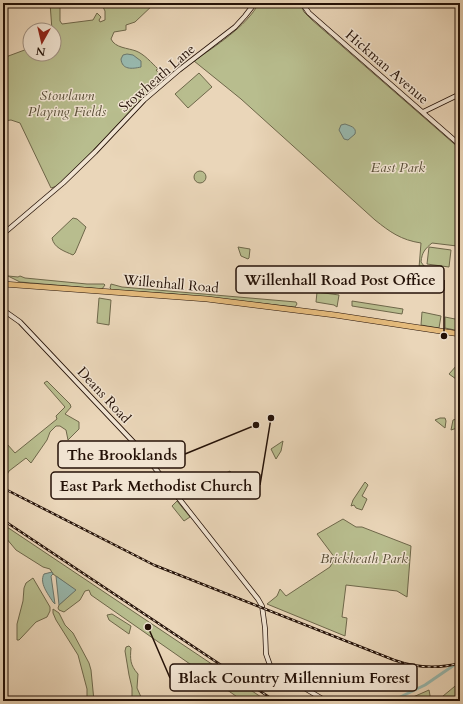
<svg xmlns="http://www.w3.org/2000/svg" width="463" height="704" viewBox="0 0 463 704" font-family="Cardo,serif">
	<rect width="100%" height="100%" fill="#ead6b9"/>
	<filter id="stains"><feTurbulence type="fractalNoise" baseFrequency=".005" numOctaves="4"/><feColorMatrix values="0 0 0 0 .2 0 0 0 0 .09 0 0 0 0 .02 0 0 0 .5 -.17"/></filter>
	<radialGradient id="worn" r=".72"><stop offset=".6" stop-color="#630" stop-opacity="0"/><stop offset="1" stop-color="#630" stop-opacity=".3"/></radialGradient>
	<path fill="#b8bd8e" stroke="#6e674a" d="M50 3H60V21L62 24 93 20 97 13 101 17 99 20 100 22 105 20V11L103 7 104 3H155L135 22 126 25V30L114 32 111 39C115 48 128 48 136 51 144 54 152 63 158 69L156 70 163 78 81 163 57 186 51 188 20 123 11 120 3 121V58L30 48V54H54V30H52Z
		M259 3H300L304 12 312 20 460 149V237L457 246 432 243C425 249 422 252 421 262L424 266 431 268 432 270 419 268 421 243C401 240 390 232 375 220L241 99 194 61C215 46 246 27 259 3Z
		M199 73 212 87 188 108 175 94Z
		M194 177a6 6 0 1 1 12 0a6 6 0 1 1-12 0Z
		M73 218 77 219 86 227 75 253 73 255C64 251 54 248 52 238Z
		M238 247 250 249 249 258 248 259 241 256Z
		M429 247 451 250 449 267 427 264Z
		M8 276 18 277 20 276 25 278 87 284H104L105 285 102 289 20 282Z
		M111 284 122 287 296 302 297 304 295 307 174 294 112 290 110 288Z
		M317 292 339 295 337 307 334 305 316 302Z
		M99 298 111 300 109 325 97 323Z
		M352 301 403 309 402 314 352 306Z
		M422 312 441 316 439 328 421 325Z
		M445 317 460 320V331L445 328Z
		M457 365 460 366 456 379 449 374Z
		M47 381 70 404 71 407 65 414 79 422V429L68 440 66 430 60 426H56L50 432 47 440 31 463 26 458 9 471 3 482V442L7 444 15 453 57 419 56 416 65 407 44 383Z
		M440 418H445L446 421 445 428 435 420Z
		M456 419 460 421V427L451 430 453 420Z
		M283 441 281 451 276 459 271 449Z
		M230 471 237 481H227L216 478Z
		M365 482 368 485 362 496 367 499 362 510 356 508 354 505 351 506 353 500Z
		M177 501 190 517 184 521 172 506Z
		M343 519 356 527H362L411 546 407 597 397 591 346 585 342 617 347 618 345 636 267 604 277 596 280 589 286 596 330 567 335 558 317 534Z
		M4 525 267 701H243L91 595 89 590 85 591 80 600 64 612 59 610 58 608 59 605 75 590 53 574 50 569 43 567 16 550 6 538 3 536V526Z
		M33 578 50 607V611L47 617 36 622 21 638 19 640H17V624L23 601 24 588 26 583Z
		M53 609 59 613 65 625 73 633 89 663 91 670 94 701H87L86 699 87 698V689L78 655 56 620 53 613Z
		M112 614 131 626 129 634 109 620 107 615Z
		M129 646 131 648C130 659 130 665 138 674L137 688 141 697 140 701H132V688L129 675 125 651 126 647Z
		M460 682V693L450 701H437Z
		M429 690 431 701H404Z"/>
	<path fill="#98b9af" stroke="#6a766c" d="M127 54 133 55 141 61V67C132 69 122 70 121 59L123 55Z
		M345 124C350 126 357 127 355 134L348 140 344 139 339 130 341 125Z
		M52 572 53 574 51 576 55 604 53 602C48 594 39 583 44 574Z
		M56 576 76 590 59 605Z"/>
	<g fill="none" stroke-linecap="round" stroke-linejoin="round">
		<path stroke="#98b9af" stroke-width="3" d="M392 701 425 685 460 661"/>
		<defs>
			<path id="secondary" d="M302 3 309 13 460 145
				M423 112 460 94
				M3 234 63 183 95 152 144 100 179 70 235 27 245 16 255 3
				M3 310 20 322 140 449 258 599 262 606 265 628 266 654 271 668 326 701"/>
			<path id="highway" d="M3 284 207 299 335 315 460 334"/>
		</defs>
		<use href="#secondary" stroke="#241107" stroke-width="5.5"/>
		<use href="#highway" stroke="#241107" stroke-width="6"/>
		<use href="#secondary" stroke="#f1e4d2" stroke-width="4"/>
		<use href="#highway" stroke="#e5bb7c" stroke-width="5"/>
		<defs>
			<path id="rail" d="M3 488 154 565 394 660C416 668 438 669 460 663
				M3 520 275 701"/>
		</defs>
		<use href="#rail" stroke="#241107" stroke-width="2.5"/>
		<use href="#rail" stroke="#f1e4d2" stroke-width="1" stroke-dasharray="3" stroke-linecap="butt"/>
	</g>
	<g text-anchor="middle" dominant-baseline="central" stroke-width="3" stroke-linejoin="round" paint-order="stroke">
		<g font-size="14" fill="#241107" stroke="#f1e4d2">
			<text transform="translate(387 67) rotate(41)">Hickman Avenue</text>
			<text transform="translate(157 78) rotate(-41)">Stowheath Lane</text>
			<text transform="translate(171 284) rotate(5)">Willenhall Road</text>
			<text transform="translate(104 395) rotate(47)">Deans Road</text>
		</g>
		<g font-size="14" font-style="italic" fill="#584d36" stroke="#f1e4d2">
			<text x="67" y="95">Stowlawn<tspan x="67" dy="16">Playing Fields</tspan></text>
			<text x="398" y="167">East Park</text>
			<text x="364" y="558">Brickheath Park</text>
		</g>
	</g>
	<path fill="none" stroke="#241107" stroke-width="1.5" d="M444 336L444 280M256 425L185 454M271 418L260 485M148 627L170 678"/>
	<g fill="#241107" stroke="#f1e4d2" stroke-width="1.5">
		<circle cx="444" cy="336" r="4"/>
		<circle cx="256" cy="425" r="4"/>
		<circle cx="271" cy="418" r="4"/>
		<circle cx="148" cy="627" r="4"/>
	</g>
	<g fill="#f1e4d2" stroke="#241107" stroke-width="1.5">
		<rect x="236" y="266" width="208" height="27" rx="4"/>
		<rect x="58" y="441" width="127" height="27" rx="4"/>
		<rect x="51" y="472" width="209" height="27" rx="4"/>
		<rect x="170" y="664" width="247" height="27" rx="4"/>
	</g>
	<g font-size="15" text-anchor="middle" font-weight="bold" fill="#241107">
		<text x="340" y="285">Willenhall Road Post Office</text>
		<text x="122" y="460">The Brooklands</text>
		<text x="156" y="491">East Park Methodist Church</text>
		<text x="294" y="683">Black Country Millennium Forest</text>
	</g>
	<rect width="463" height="704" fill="none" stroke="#ead6b9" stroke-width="16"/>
	<rect x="4" y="4" width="455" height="696" fill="none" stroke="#241107" stroke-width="2"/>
	<rect x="8" y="8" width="447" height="688" fill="none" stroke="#241107"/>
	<g transform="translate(42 42) rotate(188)"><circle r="19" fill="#f1e4d2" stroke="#9f9081"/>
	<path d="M0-3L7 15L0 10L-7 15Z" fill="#8f2418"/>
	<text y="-6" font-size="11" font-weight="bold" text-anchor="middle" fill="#241107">N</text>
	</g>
	<rect width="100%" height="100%" filter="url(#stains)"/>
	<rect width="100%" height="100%" fill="url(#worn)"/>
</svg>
